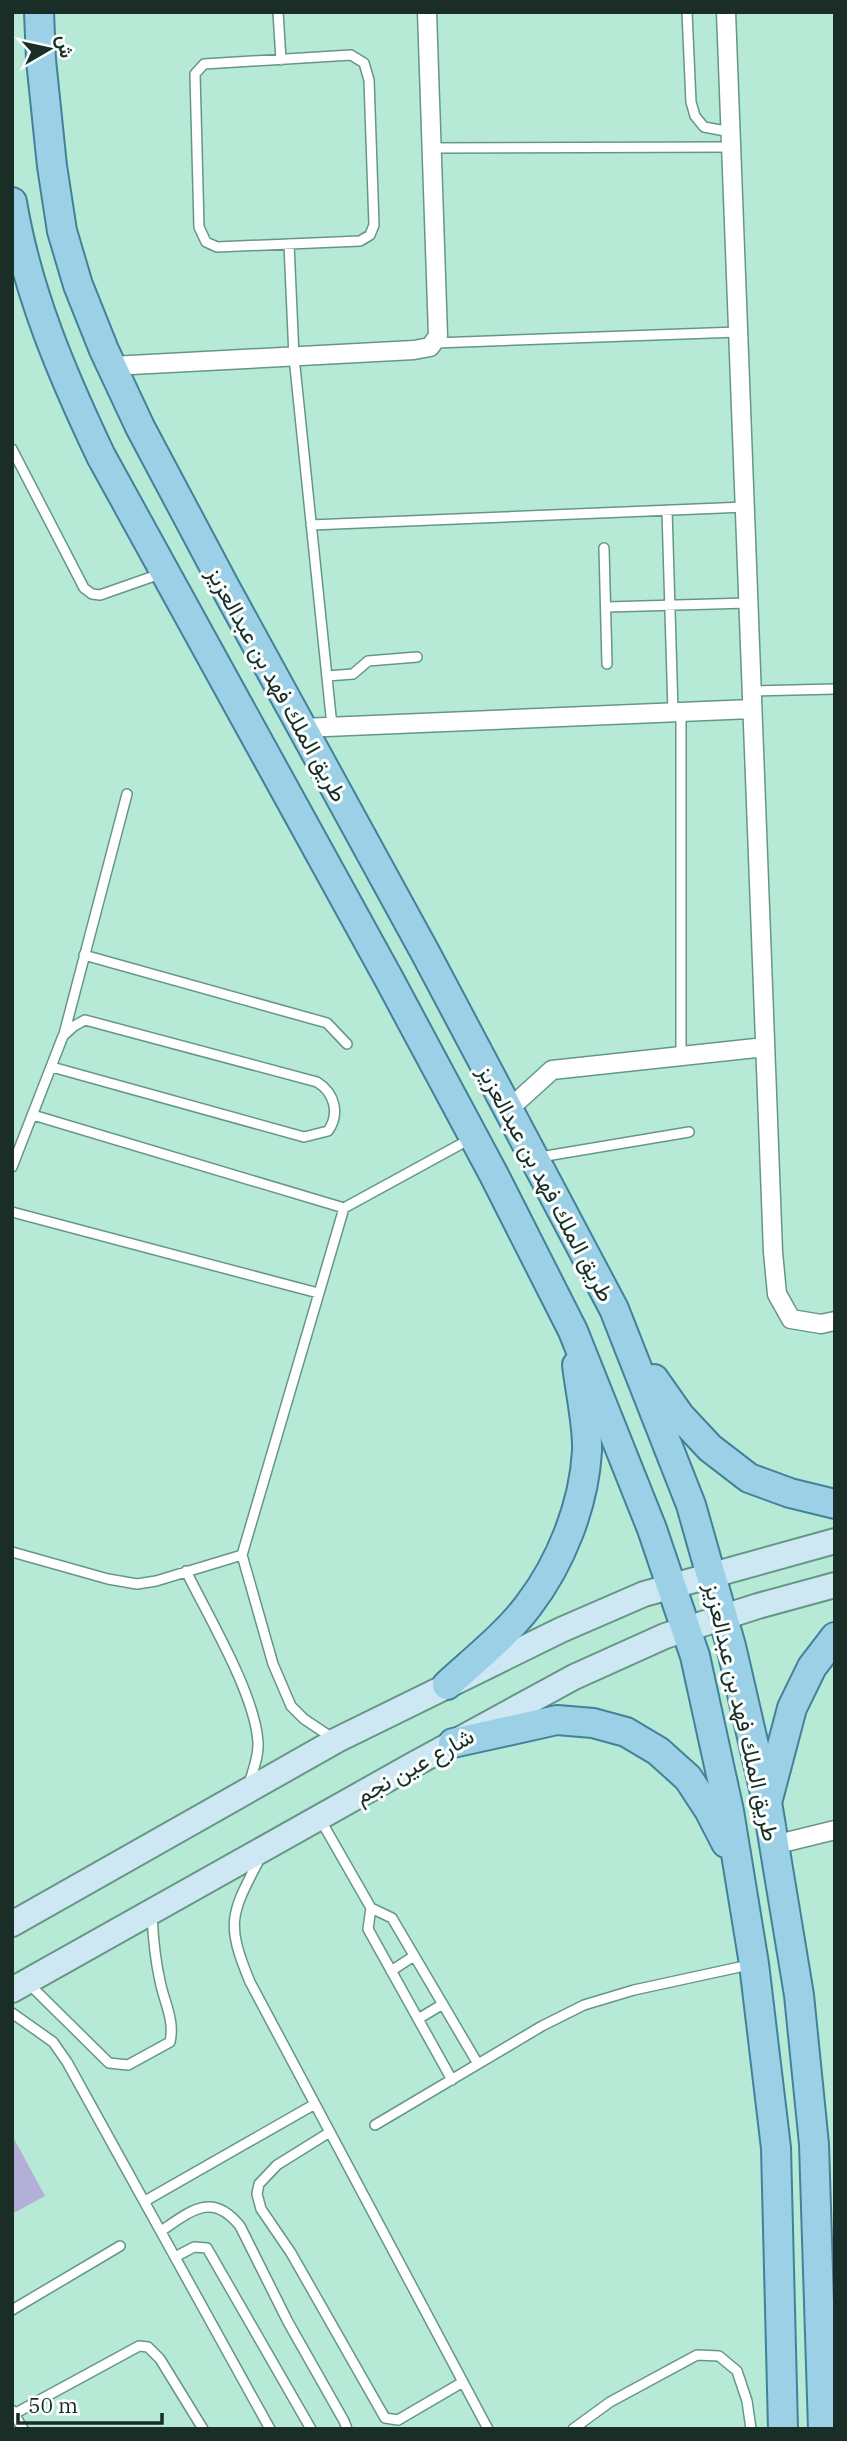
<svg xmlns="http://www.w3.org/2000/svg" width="847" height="2441" viewBox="0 0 847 2441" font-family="'IBM Plex Serif',Vazirmatn,serif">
	<rect width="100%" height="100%" fill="#b6ead6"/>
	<path fill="#b3afd9" d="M12 2135 45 2196 12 2214Z"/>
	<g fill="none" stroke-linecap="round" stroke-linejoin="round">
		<defs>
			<path id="lane" d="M278 12 281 60
				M687 12 691 102 695 116 704 127 731 132
				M351 55 364 63 369 80 374 225 370 235 360 241 217 247 206 242 199 227 195 74 204 64Z
				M433 148 731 147
				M289 244 294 357 332 726
				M435 343 738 332
				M12 449 84 588 92 594 100 595 160 574
				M667 510 673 712
				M311 525 745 507
				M604 548 607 664
				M607 607 748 603
				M327 676 353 674 368 661 417 657
				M752 691 835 689
				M84 955 327 1023 347 1044
				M64 1034 127 794
				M681 1056V712
				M33 1115 344 1208
				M540 1157 689 1132
				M12 1167 63 1036 74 1026 85 1020 317 1082C335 1093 340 1114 328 1131L304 1137 52 1067
				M12 1212 318 1293
				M12 1552 108 1579 137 1584 156 1581 242 1555
				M186 1571C208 1616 255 1694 258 1742 259 1756 253 1770 249 1784
				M334 1739 304 1719 291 1706 273 1664 242 1555 344 1208 472 1138
				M320 1819 371 1908 392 1918 478 2064
				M260 1858C231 1914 225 1922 250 1982L488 2429
				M371 1908 368 1929 452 2080
				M391 1971 414 1956
				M28 1983 109 2063 128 2065 170 2042C175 2020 164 2002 160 1981 155 1959 153 1937 152 1914
				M12 2013 53 2042 67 2062 270 2429
				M418 2019 443 2004
				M375 2125 542 2026 584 2005 634 1990 749 1965
				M330 2132 277 2165 259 2184 257 2194 261 2209 291 2253 385 2418 398 2420 463 2382
				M145 2201 315 2104
				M161 2231C191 2211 212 2191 240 2226L288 2322 344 2421 347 2429
				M175 2257 194 2247 207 2248 311 2429
				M12 2310 120 2246
				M12 2410 23 2429
				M14 2414 139 2346 148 2347 160 2359 203 2429
				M573 2429 610 2402 697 2355 719 2356 737 2371 747 2401 751 2429"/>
			<path id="street" d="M726 12 773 1252 777 1294 791 1319 821 1324 835 1321
				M112 366 414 350 430 347 438 336 427 12
				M302 728 752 709
				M509 1109 552 1070 765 1047
				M774 1845 835 1830"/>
			<path id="secondary" d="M12 1924 337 1740 561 1630 644 1594 835 1541
				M12 1990 411 1766 574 1677 665 1636 758 1606 835 1585"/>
			<path id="primary" d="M39 12 41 60 52 166 62 231 78 285 104 350 140 427 225 587 426 954 614 1309 691 1505 731 1646 767 1802 799 1995 814 2144 823 2429
				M12 202C27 292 62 374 101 456L389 979 494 1175 573 1331 652 1529 695 1656 729 1811 754 1964 776 2148 783 2429
				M654 1379 680 1416 710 1448 749 1478 790 1493 835 1504
				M447 1685C474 1660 506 1635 528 1606 561 1563 584 1505 587 1451 588 1426 580 1391 577 1365
				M453 1743 557 1720 593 1723 626 1732 658 1751 688 1778 709 1810 726 1843
				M768 1799 792 1708 812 1667 835 1637"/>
		</defs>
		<use href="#lane" stroke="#669785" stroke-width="12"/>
		<use href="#street" stroke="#669785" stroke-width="21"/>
		<use href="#secondary" stroke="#669785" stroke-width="28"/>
		<use href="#primary" stroke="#428299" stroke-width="32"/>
		<use href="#lane" stroke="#fff" stroke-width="9"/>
		<use href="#street" stroke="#fff" stroke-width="18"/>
		<use href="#secondary" stroke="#cde7f3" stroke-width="24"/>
		<use href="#primary" stroke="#9bd0e7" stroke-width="28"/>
	</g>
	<g text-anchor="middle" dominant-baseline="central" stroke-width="6" stroke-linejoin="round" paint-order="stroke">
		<g font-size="23" fill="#1a2e27" stroke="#fafffd">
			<text transform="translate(278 684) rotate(61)">طريق الملك فهد بن عبدالعزيز</text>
			<text transform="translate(547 1183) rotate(62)">طريق الملك فهد بن عبدالعزيز</text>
			<text transform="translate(743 1712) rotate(77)">طريق الملك فهد بن عبدالعزيز</text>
			<text transform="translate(414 1765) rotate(-29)">شارع عين نجم</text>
		</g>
	</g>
	<rect width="847" height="2441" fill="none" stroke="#1a2e27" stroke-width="28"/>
	<g transform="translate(49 49) rotate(81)" stroke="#fafffd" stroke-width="5" paint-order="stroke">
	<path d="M0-5L12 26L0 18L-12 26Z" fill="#1a2e27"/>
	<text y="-10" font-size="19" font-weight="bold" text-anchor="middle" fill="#1a2e27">ش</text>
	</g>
	<path d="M18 2413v10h144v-10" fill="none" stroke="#1a2e27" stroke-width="3.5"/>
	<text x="28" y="2413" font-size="21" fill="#1a2e27" stroke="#fafffd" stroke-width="5" paint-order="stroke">50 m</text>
</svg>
